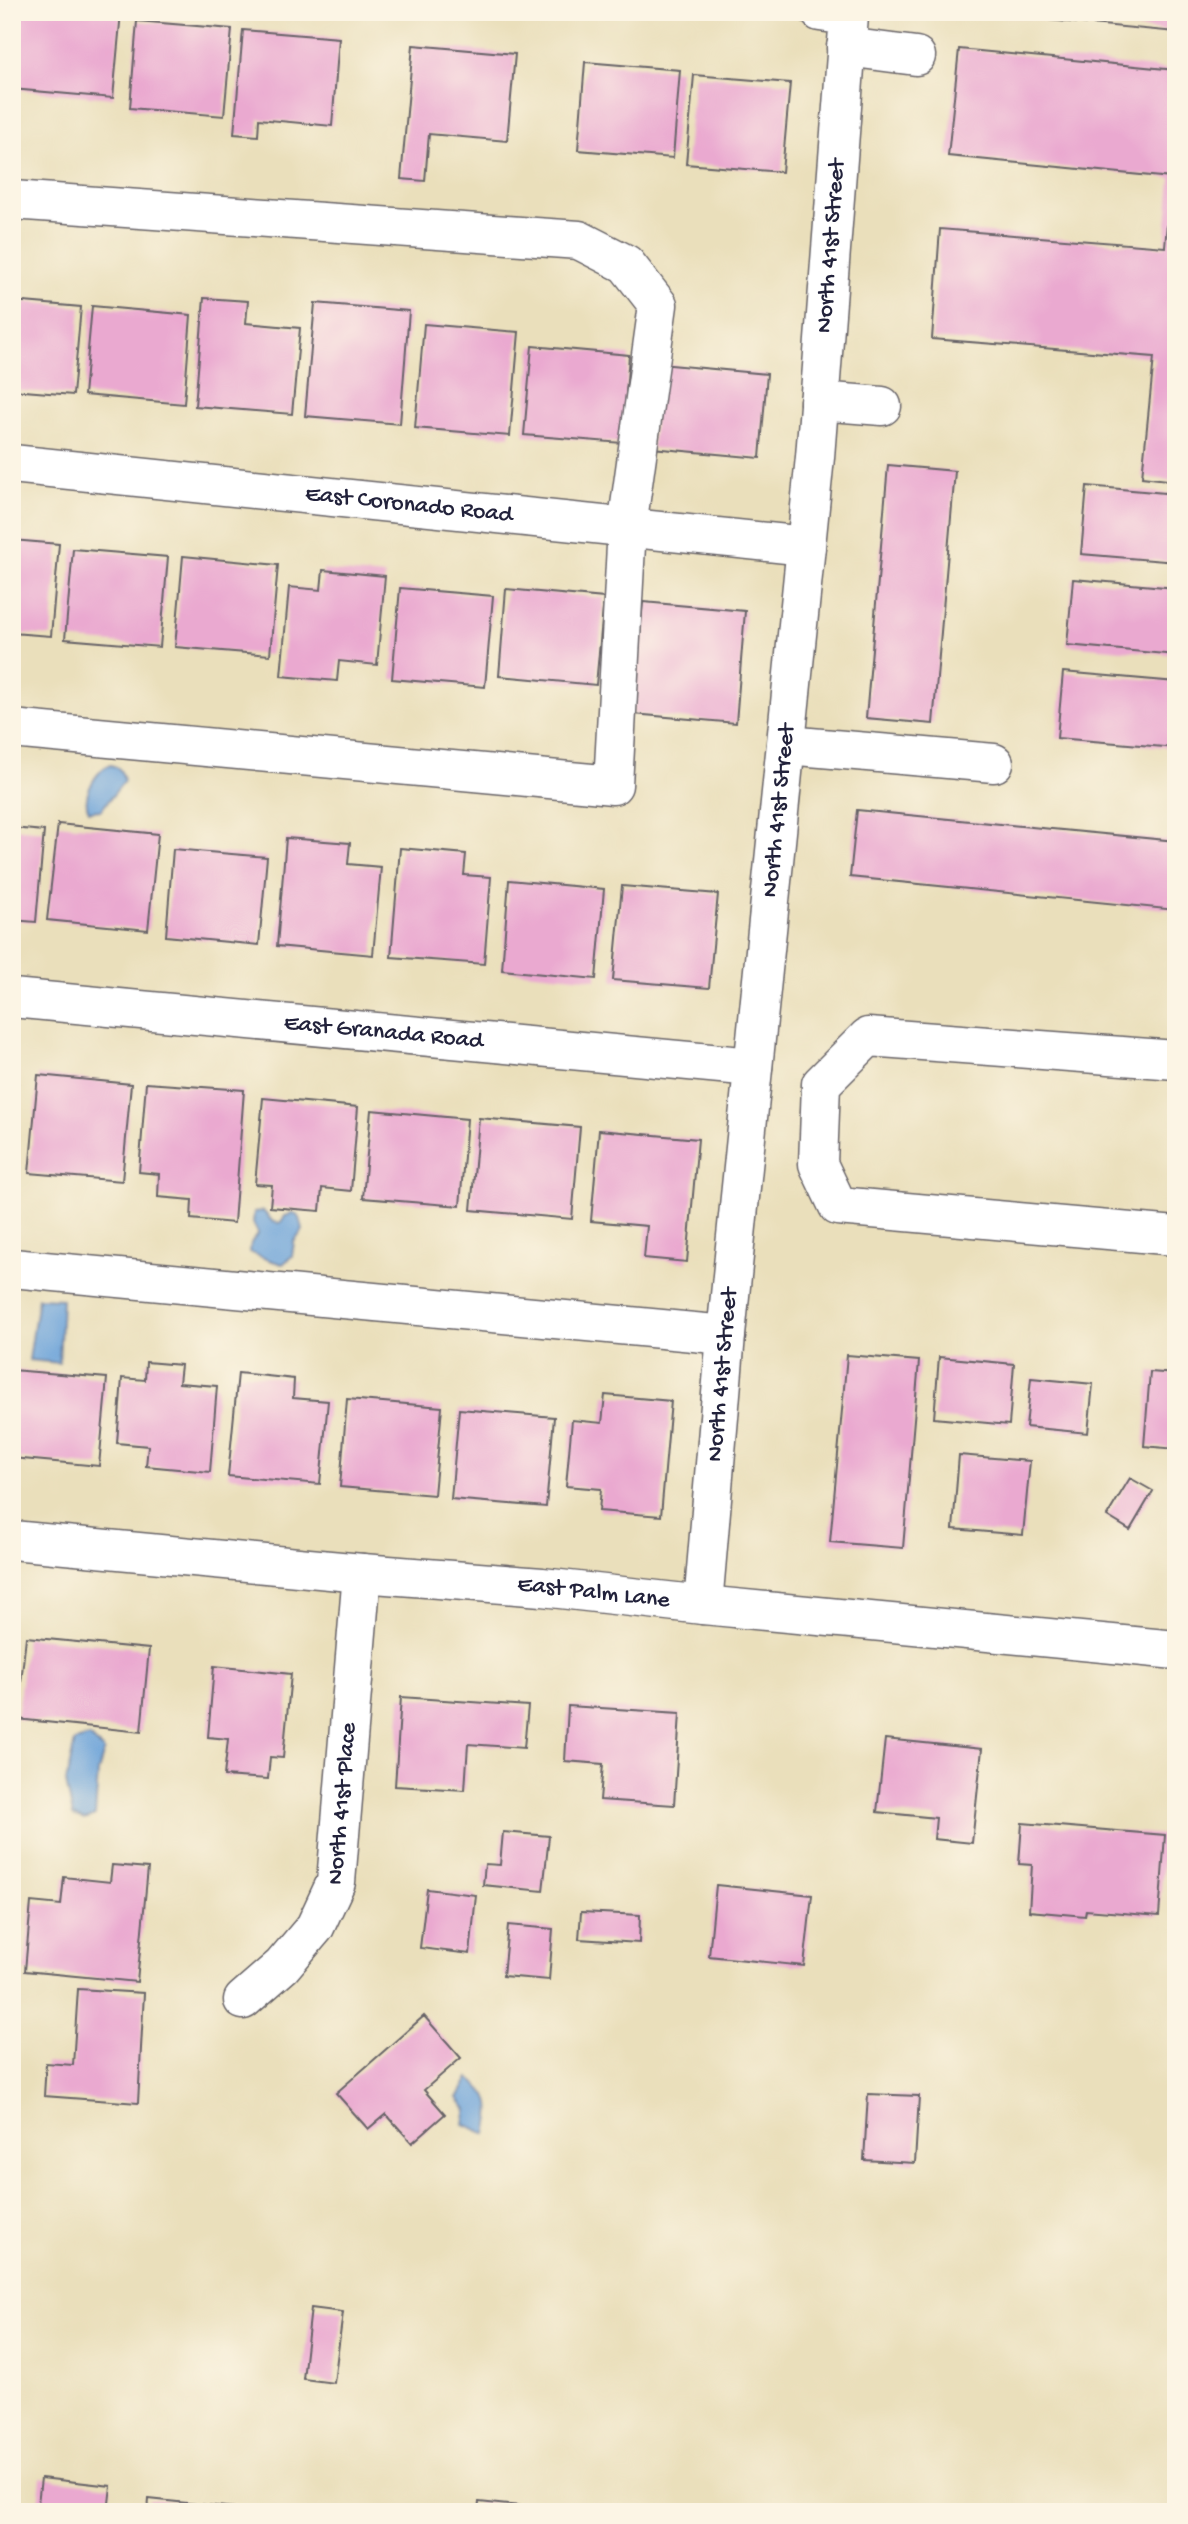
<svg xmlns="http://www.w3.org/2000/svg" width="1188" height="2524" viewBox="0 0 1188 2524" font-family="'Gochi Hand',sans-serif">
	<rect width="100%" height="100%" fill="#fcf5e5"/>
	<filter id="ink" filterUnits="userSpaceOnUse"><feTurbulence type="fractalNoise" baseFrequency=".0143" numOctaves="2"/><feDisplacementMap in="SourceGraphic" scale="14" xChannelSelector="R" yChannelSelector="G"/><feConvolveMatrix kernelMatrix="1 2 1 2 8 2 1 2 1" color-interpolation-filters="sRGB"/></filter>
	<filter id="wash" filterUnits="userSpaceOnUse"><feTurbulence type="fractalNoise" baseFrequency=".00686" numOctaves="4" result="noise"/><feDisplacementMap in="SourceGraphic" scale="28" xChannelSelector="R" yChannelSelector="G"/><feGaussianBlur stdDeviation="1.57" result="paint"/><feColorMatrix in="noise" values="0 0 0 0 0 0 0 0 0 0 0 0 0 0 0 0 0 1.4 0 .05"/><feComposite in="paint" operator="in"/></filter>
	<g filter="url(#wash)">
		<rect width="100%" height="100%" fill="#eadfbb"/>
		<path fill="#6ba2d9" stroke="#46628a" stroke-width="2" d="M110 765C120 767 122 771 124 781L101 810 89 811C81 798 96 769 110 765Z
			M263 1211 273 1222 280 1223 285 1216 294 1213 300 1218 303 1230 294 1242 292 1256 283 1264C277 1263 255 1255 250 1252L251 1243 258 1233 253 1223 254 1212Z
			M38 1298 62 1299 59 1363 29 1360Z
			M90 1737 104 1751 98 1772 95 1816 84 1820 73 1816 66 1782 75 1741Z
			M469 2078C494 2096 493 2106 487 2134L464 2124 467 2109 458 2098Z"/>
		<g id="blocks">
			<path fill="#eaa9d0" d="M18 12H121L113 98 12 89Z
				M983 12H1176V32L983 14Z
				M137 21 232 29 224 116 130 108Z
				M243 30 339 38 332 126 259 119 258 136 234 134Z
				M413 45 515 54 507 141 429 134 425 181 401 179Z
				M959 49 1176 70V481L1142 477 1154 357 932 339 940 229 1165 247 1171 178 948 156Z
				M585 62 680 70 673 158 578 150Z
				M694 75 790 83 782 172 686 164Z
				M204 298 248 301 246 323 300 328 292 414 195 406Z
				M12 301 81 307 73 395 12 390Z
				M315 303 409 311 400 424 305 416Z
				M92 306 191 315 184 404 84 395Z
				M424 324 519 332 510 436 415 428Z
				M532 346 629 355 622 443 524 435Z
				M660 364 767 374 760 458 652 448Z
				M888 465 955 471 933 724 866 718Z
				M1087 486 1176 494V562L1081 554Z
				M12 540 59 544 51 636 12 633Z
				M73 549 168 557 160 647 65 639Z
				M183 556 278 565 270 655 175 647Z
				M323 570 385 576 377 665 339 661 337 681 281 676 289 587 321 590Z
				M1073 579 1176 588V655L1067 645Z
				M400 588 493 596 485 687 392 679Z
				M506 589 604 598 596 685 499 676Z
				M643 602 745 611 736 723 633 714Z
				M1063 672 1176 682V748L1057 738Z
				M857 810 1176 841V910L850 877Z
				M58 824 158 834 148 930 47 920Z
				M12 828 44 831 36 922 12 920Z
				M286 838 350 843 348 864 381 867 373 955 277 946Z
				M400 848 466 854 464 875 491 877 484 964 391 957Z
				M173 849 267 857 259 945 166 936Z
				M509 880 604 889 596 979 502 970Z
				M622 886 718 894 709 988 613 980Z
				M12 1072 19 1073 14 1131H12Z
				M38 1075 131 1084 122 1181 29 1173Z
				M146 1083 244 1090 234 1223 191 1219 192 1200 158 1197 159 1174 139 1172Z
				M263 1098 358 1107 351 1191 322 1188 320 1211 270 1207 272 1185 255 1184Z
				M371 1110 467 1119 460 1206 363 1198Z
				M479 1118 580 1127 572 1219 471 1210Z
				M599 1130 698 1139 687 1262 644 1258 647 1226 591 1221Z
				M847 1355 919 1361 903 1548 830 1542Z
				M939 1357 1014 1364 1009 1425 934 1418Z
				M146 1362 181 1365 179 1383 217 1386 210 1472 146 1466 148 1446 117 1443 122 1378 145 1380Z
				M12 1370 107 1378 99 1466 12 1458Z
				M1150 1372 1176 1374V1449L1144 1446Z
				M238 1373 294 1379 293 1398 328 1401 320 1484 228 1476Z
				M1031 1378 1093 1384 1088 1433 1026 1427Z
				M605 1395 671 1401 661 1516 599 1511 601 1489 566 1486 572 1420 602 1423Z
				M347 1399 442 1407 434 1495 340 1487Z
				M459 1409 554 1417 546 1507 451 1499Z
				M959 1455 1030 1461 1023 1535 953 1529Z
				M1130 1478 1153 1491 1130 1530 1107 1516Z
				M26 1637 149 1649 141 1732 17 1719Z
				M214 1666 291 1674 283 1758 270 1757 268 1779 224 1776 228 1739 208 1737Z
				M401 1697 528 1706 524 1748 468 1744 465 1790 395 1786Z
				M568 1706 680 1713 674 1805 600 1800 603 1764 565 1761Z
				M885 1739 982 1749 972 1843 934 1839 936 1818 877 1812Z
				M1022 1823 1165 1835 1159 1916 1086 1910 1085 1916 1029 1911 1032 1865 1019 1864Z
				M503 1832 549 1836 543 1891 483 1885 485 1864 500 1865Z
				M112 1865 148 1868 137 1982 25 1971 31 1902 61 1905 64 1877 110 1882Z
				M716 1885 812 1895 804 1966 709 1956Z
				M427 1889 476 1895 470 1954 420 1948Z
				M581 1912 640 1915 639 1943 579 1939Z
				M508 1925 553 1929 549 1980 503 1976Z
				M78 1989 144 1993 138 2103 44 2096 46 2063 73 2065Z
				M424 2016 461 2058 424 2090 445 2114 412 2143 386 2114 368 2129 336 2093Z
				M868 2094 919 2096 915 2163 864 2160Z
				M311 2308 343 2312 334 2383 303 2379Z
				M41 2478 111 2486 108 2512H37Z
				M149 2499 253 2510V2512H148Z
				M479 2502 519 2506 518 2512H478Z"/>
		</g>
	</g>
	<g filter="url(#ink)">
		<use href="#blocks" fill-opacity="0" stroke="#686468" stroke-width="2"/>
		<g fill="none" stroke-linecap="round" stroke-linejoin="round">
			<defs>
				<g id="minor">
					<path d="M846 47 916 56"/>
					<path d="M12 200 579 240 626 264 658 305 627 527 613 785 12 729"/>
					<path d="M819 401 882 406"/>
					<path id="s1" d="M12 464 806 546"/>
					<path d="M787 745 994 763"/>
					<path id="s2" d="M12 998 753 1067"/>
					<path d="M1176 1060 868 1037 821 1084 818 1164 838 1206 1176 1236"/>
					<path d="M12 1268 726 1335"/>
					<path id="s3" d="M12 1540 362 1573 542 1587 703 1605 1176 1650"/>
					<path id="s4" d="M703 1605 726 1335 815 457 849 16 820 12"/>
					<path id="s5" d="M243 2000 282 1966 315 1927 336 1882 362 1573"/>
				</g>
			</defs>
			<use href="#minor" stroke="#686468" stroke-width="41"/>
			<use href="#minor" stroke="#fff" stroke-width="38"/>
		</g>
	</g>
	<g text-anchor="middle" dominant-baseline="central" stroke-width="5" stroke-linejoin="round" paint-order="stroke">
		<g font-size="24" fill="#22223b" stroke="#fcf5e5">
			<text stroke="none"><textPath href="#s4" startOffset="1365">North 41st Street</textPath></text>
			<text stroke="none"><textPath href="#s1" startOffset="399">East Coronado Road</textPath></text>
			<text stroke="none"><textPath href="#s4" startOffset="798">North 41st Street</textPath></text>
			<text stroke="none"><textPath href="#s2" startOffset="373">East Granada Road</textPath></text>
			<text stroke="none"><textPath href="#s4" startOffset="231">North 41st Street</textPath></text>
			<text stroke="none"><textPath href="#s3" startOffset="584">East Palm Lane</textPath></text>
			<text stroke="none"><textPath href="#s5" startOffset="231">North 41st Place</textPath></text>
		</g>
	</g>
	<rect width="1188" height="2524" fill="none" stroke="#fcf5e5" stroke-width="42"/>
</svg>
